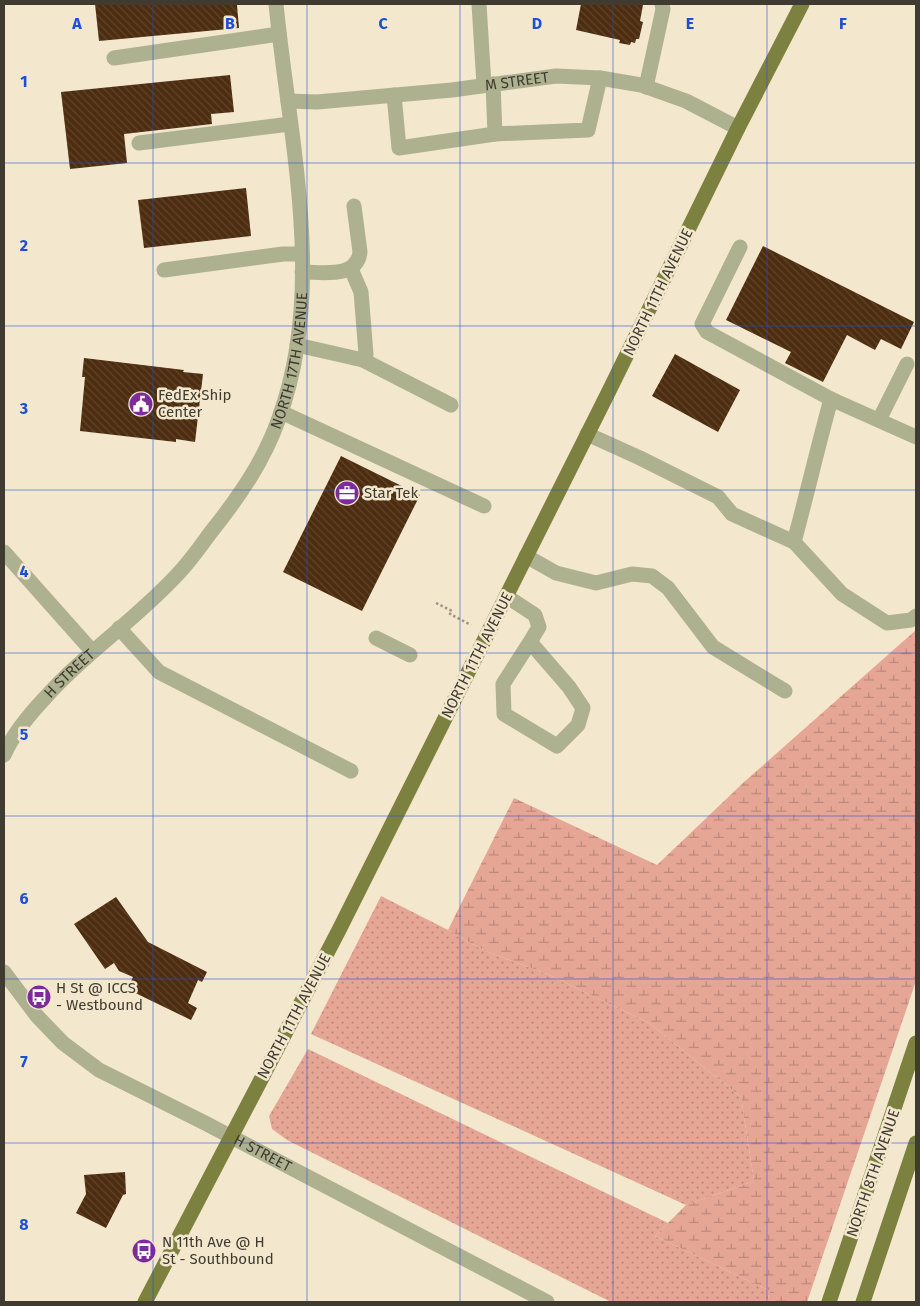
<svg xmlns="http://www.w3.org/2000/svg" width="920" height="1306" viewBox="0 0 920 1306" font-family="'Fira Sans',sans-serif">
	<defs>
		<pattern id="grass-dots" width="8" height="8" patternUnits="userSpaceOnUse" patternTransform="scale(1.25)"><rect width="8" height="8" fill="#e6a696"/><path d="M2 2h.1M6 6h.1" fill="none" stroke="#bc887b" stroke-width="1.8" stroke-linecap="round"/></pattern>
		<pattern id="wetland-marsh" width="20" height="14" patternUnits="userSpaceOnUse" patternTransform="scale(1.25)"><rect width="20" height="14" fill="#e6a696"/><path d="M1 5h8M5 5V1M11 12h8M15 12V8" fill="none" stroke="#bc887b"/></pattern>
		<pattern id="building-back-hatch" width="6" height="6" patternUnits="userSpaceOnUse" patternTransform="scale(1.25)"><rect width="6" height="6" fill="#4d2d10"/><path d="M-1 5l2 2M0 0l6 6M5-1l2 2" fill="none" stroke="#5f442b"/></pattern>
	</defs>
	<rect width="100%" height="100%" fill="#f3e7cd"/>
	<path fill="url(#grass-dots)" d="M381 896 448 930 485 951 547 974 649 1023 741 1097 754 1181 686 1205 311 1034Z
		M308 1049 668 1223 655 1236 770 1291 767 1302H611L287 1140 272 1129 269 1116Z"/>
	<path fill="url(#wetland-marsh)" d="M916 630V981L807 1302H767L770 1291 655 1236 686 1205 754 1181 741 1097 649 1023 547 974 485 951 448 930 514 798 657 865 743 783Z"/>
	<path fill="url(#building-back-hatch)" d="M95 4 237 5 239 28 99 41Z
		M581 4 643 5 640 21 643 22 639 39H636L635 43 631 42 630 45 619 43 620 40 576 30Z
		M230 75 234 112 211 114 212 124 124 134 127 163 70 169 61 92Z
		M246 188 251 236 144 248 138 200Z
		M763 246 914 322 901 349 881 339 875 350 847 335 823 382 785 363 791 352 726 320Z
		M675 354 740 390 718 432 652 396Z
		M84 358 184 370 183 372 203 374 195 442 176 439V442L80 431 85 377H82Z
		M341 456 420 495 362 611 283 572Z
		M116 897 148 942 207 972 202 982 198 980 188 1003 197 1008 191 1020 127 989 133 977 119 971 114 963 105 969 74 924Z
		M125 1172 126 1194 123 1195 106 1228 76 1213 86 1194 84 1175Z"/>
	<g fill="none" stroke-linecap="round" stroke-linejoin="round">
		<path stroke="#9f9683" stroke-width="2.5" stroke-dasharray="2.5 2.5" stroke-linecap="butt" d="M436 603 452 611 450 614 471 625"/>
		<g stroke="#adb18f" stroke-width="15">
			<path d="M479 4 484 85"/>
			<path d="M114 58 279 34"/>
			<path d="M493 84 495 134"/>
			<path d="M646 87 663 9 662 4"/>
			<path d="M394 95 399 148 495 134 588 130 600 78"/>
			<path id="s1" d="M288 101 317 102 452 90 556 76 600 78 641 85 686 101 738 128"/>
			<path d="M139 143 290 124"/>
			<path d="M740 247 702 324 707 332 831 399"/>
			<path d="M351 269 361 292 366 354 363 360"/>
			<path d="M164 270 283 254H302"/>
			<path d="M302 272C322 272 357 279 360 252L354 206"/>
			<path d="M297 345 363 360 451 405"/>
			<path d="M281 412 484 506"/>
			<path d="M879 420 907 364"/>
			<path d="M587 434 640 458 718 497 732 514 794 542C807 494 818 446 831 399L916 437"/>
			<path d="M794 542 842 594 887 623 911 620 916 616"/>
			<path d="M4 552 92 651"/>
			<path d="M526 556 556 573 596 583 632 574 652 576 668 588 713 647 785 691"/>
			<path d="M506 596 535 615 539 627 530 642 569 687 583 708 578 725 557 746 504 714 503 684 530 642"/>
			<path d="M119 628 159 672 351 771"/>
			<path d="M376 638 410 655"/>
			<path id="s2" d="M4 755C13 734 28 716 44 699 84 654 135 620 176 576 189 563 200 547 211 532 239 497 264 461 279 418 327 287 289 138 276 4"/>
			<path id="s3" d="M4 972 37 1016 63 1043 99 1070 205 1123 547 1302"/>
		</g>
		<path stroke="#7d8140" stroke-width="15" d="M145 1302 339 930 608 393 738 128 802 4
			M829 1302 916 1043
			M863 1302 916 1143"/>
	</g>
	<path fill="none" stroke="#1d4ed8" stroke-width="1" stroke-opacity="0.55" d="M153 4V1302M307 4V1302M460 4V1302M613 4V1302M767 4V1302M4 163H916M4 326H916M4 490H916M4 653H916M4 816H916M4 979H916M4 1143H916"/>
	<defs>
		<symbol id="civic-disc" viewBox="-11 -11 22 22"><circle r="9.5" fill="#7d2b9a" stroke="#f3e7cd"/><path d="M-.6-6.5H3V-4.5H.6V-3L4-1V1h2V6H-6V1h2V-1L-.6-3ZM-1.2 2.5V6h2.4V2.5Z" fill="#fff"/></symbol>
		<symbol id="office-disc" viewBox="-11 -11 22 22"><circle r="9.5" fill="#7d2b9a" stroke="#f3e7cd"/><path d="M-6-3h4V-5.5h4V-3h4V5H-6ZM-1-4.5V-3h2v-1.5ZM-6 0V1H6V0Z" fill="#fff"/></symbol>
		<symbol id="bus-disc" viewBox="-11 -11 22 22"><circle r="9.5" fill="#7d2b9a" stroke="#f3e7cd"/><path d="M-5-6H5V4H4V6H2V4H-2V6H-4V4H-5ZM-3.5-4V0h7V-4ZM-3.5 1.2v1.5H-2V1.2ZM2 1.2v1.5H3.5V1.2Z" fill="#fff"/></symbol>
	</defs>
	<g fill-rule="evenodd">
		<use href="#civic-disc" x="127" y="390" width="28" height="28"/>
		<use href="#office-disc" x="333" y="479" width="28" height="28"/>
		<use href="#bus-disc" x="25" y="983" width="28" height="28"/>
		<use href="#bus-disc" x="130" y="1237" width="28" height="28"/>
	</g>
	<g text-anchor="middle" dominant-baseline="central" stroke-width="5" stroke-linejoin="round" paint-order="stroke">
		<g font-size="15" fill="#403b31" stroke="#f3e7cd">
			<text stroke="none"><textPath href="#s1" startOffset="230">M STREET</textPath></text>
			<text transform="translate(658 292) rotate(-64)">NORTH 11TH AVENUE</text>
			<text stroke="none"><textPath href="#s2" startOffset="498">NORTH 17TH AVENUE</textPath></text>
			<text transform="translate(477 655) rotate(-63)">NORTH 11TH AVENUE</text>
			<text stroke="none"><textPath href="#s2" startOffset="105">H STREET</textPath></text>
			<text transform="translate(294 1016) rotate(-62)">NORTH 11TH AVENUE</text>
			<text stroke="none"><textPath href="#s3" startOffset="321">H STREET</textPath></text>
			<text transform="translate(873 1173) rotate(-71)">NORTH 8TH AVENUE</text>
		</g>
		<g font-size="15" fill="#403b31" stroke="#f3e7cd" text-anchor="start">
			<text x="158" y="395">FedEx Ship<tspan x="158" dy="17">Center</tspan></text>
			<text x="364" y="493">Star Tek</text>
			<text x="56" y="988">H St @ ICCS<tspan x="56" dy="17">- Westbound</tspan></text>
			<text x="162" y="1242">N 11th Ave @ H<tspan x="162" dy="17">St - Southbound</tspan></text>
		</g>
	</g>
	<g font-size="16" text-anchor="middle" font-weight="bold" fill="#1d4ed8" stroke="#f3e7cd" stroke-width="5" stroke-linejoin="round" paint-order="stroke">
		<text x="77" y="29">A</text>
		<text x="230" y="29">B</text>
		<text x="383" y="29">C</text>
		<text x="537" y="29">D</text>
		<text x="690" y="29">E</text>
		<text x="843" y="29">F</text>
		<text x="24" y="87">1</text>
		<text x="24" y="251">2</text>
		<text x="24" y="414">3</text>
		<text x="24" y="577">4</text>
		<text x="24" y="740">5</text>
		<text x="24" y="904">6</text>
		<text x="24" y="1067">7</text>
		<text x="24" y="1230">8</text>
	</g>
	<rect width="920" height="1306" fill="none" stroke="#403b31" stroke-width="10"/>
</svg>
